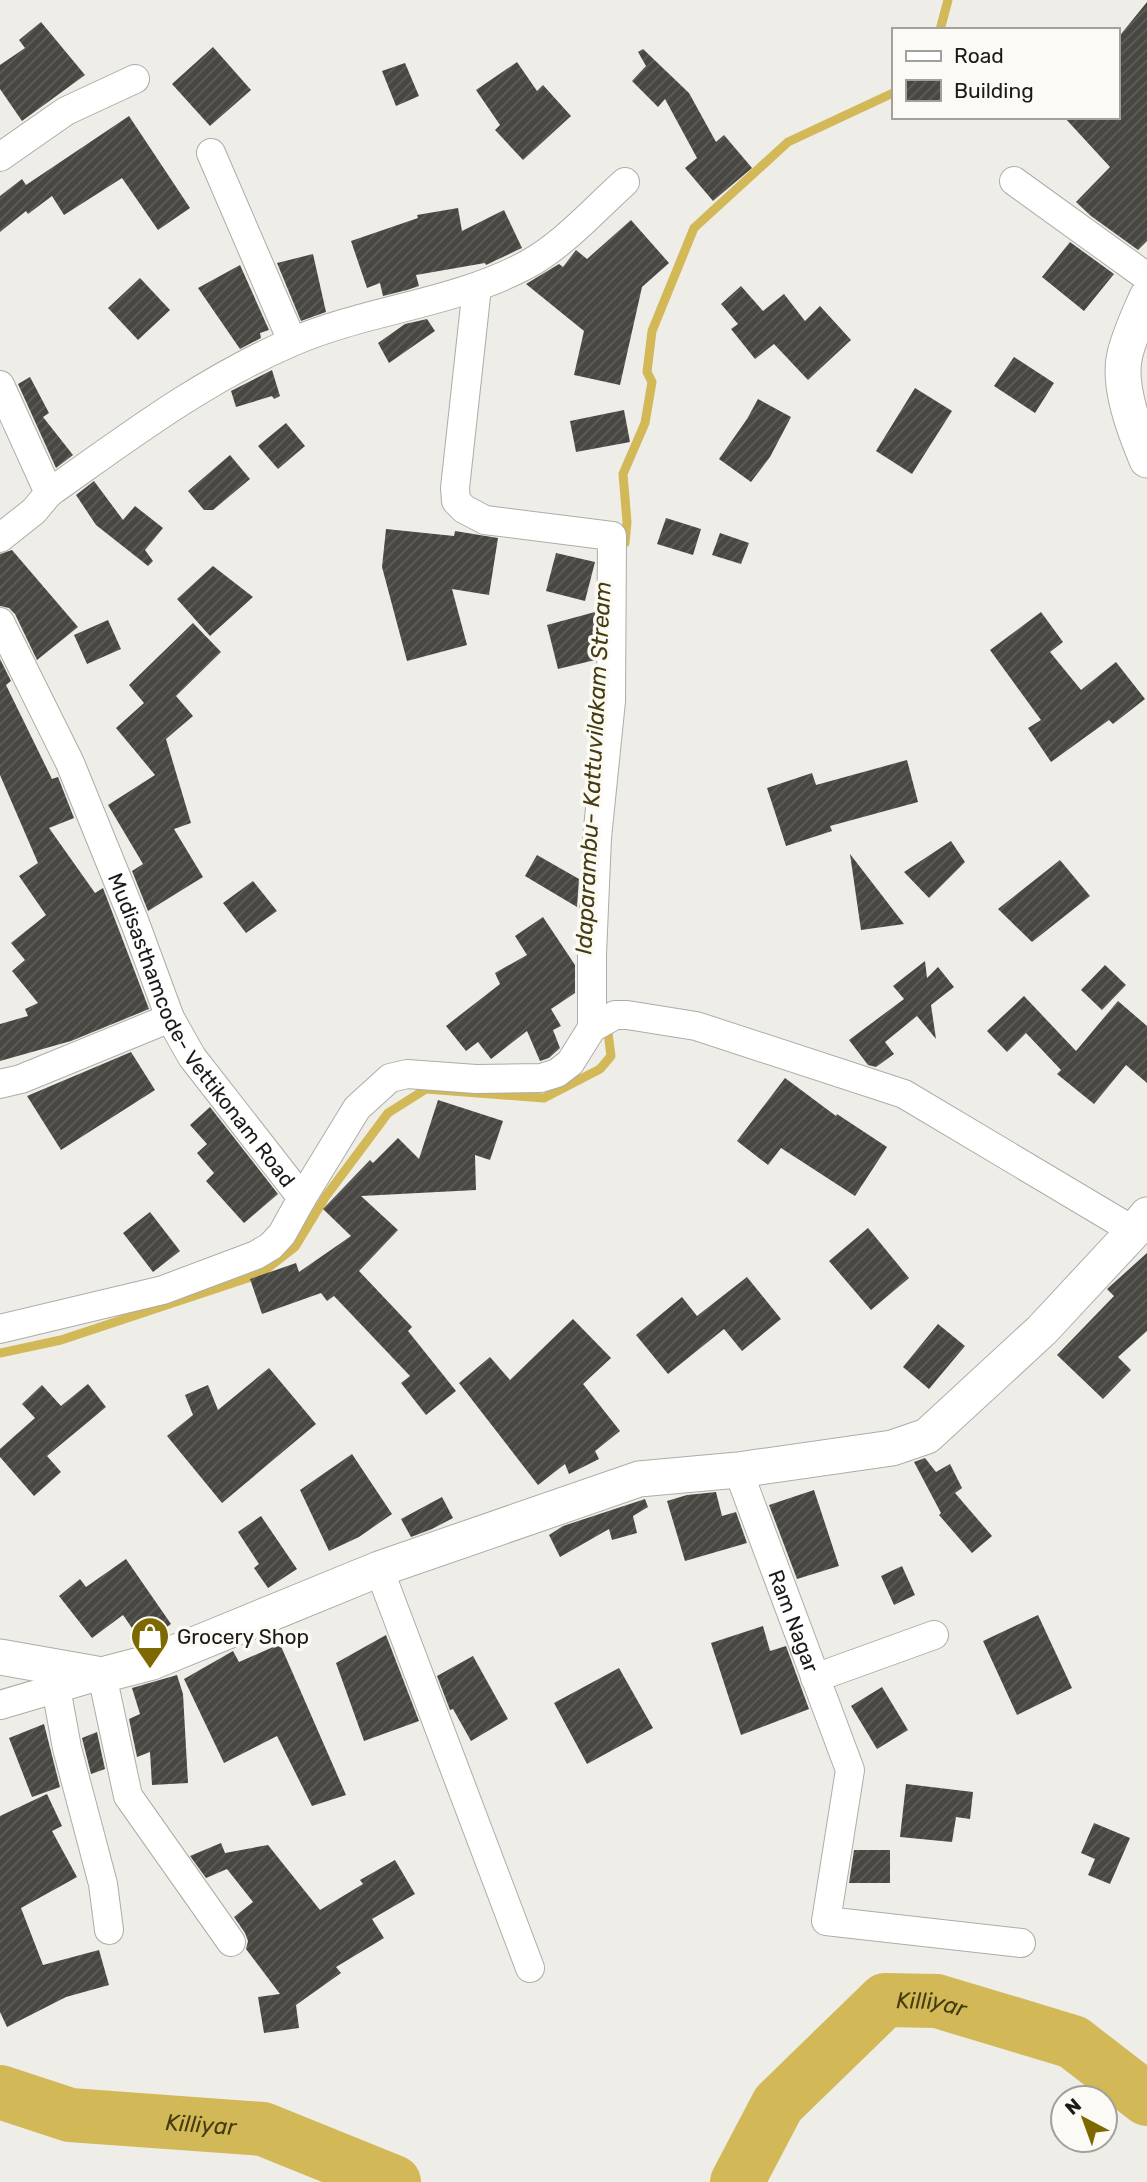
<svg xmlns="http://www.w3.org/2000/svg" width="1147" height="2182" viewBox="0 0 1147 2182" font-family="Rubik,sans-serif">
	<defs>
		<pattern id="building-hatch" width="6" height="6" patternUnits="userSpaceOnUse" patternTransform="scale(1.75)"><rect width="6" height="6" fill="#484742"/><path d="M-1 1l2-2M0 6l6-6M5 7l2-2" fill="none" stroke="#5f5e5a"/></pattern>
	</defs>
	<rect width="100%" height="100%" fill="#eeede7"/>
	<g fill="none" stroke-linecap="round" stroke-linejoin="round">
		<path stroke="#d2b857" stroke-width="9" d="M940 30 948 0
			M625 543 627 522 623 474 645 423 652 382 647 372 652 331 694 228 788 142 893 93
			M0 1353 61 1340 260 1274 295 1247 326 1196 388 1113 426 1089 544 1098 600 1069 611 1056 607 1025"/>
		<g stroke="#d2b857" stroke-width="54">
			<path id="s1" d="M0 2092 70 2115 263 2129 394 2182"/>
			<path id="s2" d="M737 2182 778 2104 885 2000 937 2001 1073 2042 1147 2099"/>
		</g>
	</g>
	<path fill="url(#building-hatch)" d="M1147 2V241L1138 250 1091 216 1076 202 1110 167 1064 117H1117V39Z
		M41 22 85 75 22 121 0 89V65L25 48 19 40Z
		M213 47 251 90 210 126 172 84Z
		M643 49 689 93 716 142 724 135 752 168 713 201 685 168 697 158 665 99 658 107 632 81 646 66 638 52Z
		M517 62 537 91 543 85 571 116 523 160 495 130 500 125 476 90Z
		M405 63 419 96 396 106 382 71Z
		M129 116 190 208 158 230 122 178 64 215 52 196 28 214 26 211 0 232V196L22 179 26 185Z
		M458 208 462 231 504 210 522 248 486 265 485 263 416 275 419 286 407 290 383 296 380 283 367 288 351 241 418 218 417 215Z
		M631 220 669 263 642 287 620 385 574 375 584 331 526 284 559 264 563 267 576 250 587 259Z
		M1070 242 1114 274 1084 311 1042 277Z
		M313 254 326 312 301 321 277 263Z
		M240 265 269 330 260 333 261 338 240 349 198 288Z
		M140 278 170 310 138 340 108 308Z
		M741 286 763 311 784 294 805 321 820 306 851 340 808 380 774 344 755 359 731 329 738 324 721 304Z
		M427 319 435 331 389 363 378 343 405 324Z
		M1014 357 1054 383 1035 413 994 386Z
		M272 370 280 396 274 399 272 396 236 407 231 391Z
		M30 377 49 413 43 417 73 455 56 468 18 384Z
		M915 388 952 411 912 474 876 451Z
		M758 399 791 417 770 457 751 482 719 459 747 419Z
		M624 410 630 442 576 452 570 421Z
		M286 423 305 446 278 469 258 446Z
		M230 455 250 479 213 510H204L188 491Z
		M94 481 123 520 135 506 163 528 145 550 153 561 148 566 96 525 76 495Z
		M666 518 701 529 693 555 657 544Z
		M386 529 454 536 455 531 498 538 489 595 452 589 467 645 407 661 382 567Z
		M720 533 749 543 741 564 712 555Z
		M12 550 78 627 37 660 15 614 9 608 0 606V554Z
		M556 553 595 562 585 601 546 591Z
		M213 566 253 597 210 636 177 599Z
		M595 612V660L558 669 547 625Z
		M1041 612 1063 642 1050 652 1081 690 1116 662 1145 699 1113 724 1109 720 1051 762 1028 728 1041 720 990 650Z
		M108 620 121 649 87 664 74 635Z
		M193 623 221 652 176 696 193 716 166 739 191 823 174 829 203 877 148 911 132 871 143 864 108 805 155 775 116 728 144 703 129 685Z
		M0 659 11 681 6 685 52 779 58 777 74 818 49 828 95 893 103 888 149 1009 71 1041 0 1061V1024L28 1016 25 1009 38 1003 12 971 25 960 11 943 46 915 19 876 38 863 0 775Z
		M907 760 918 802 830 826 832 831 786 846 767 788 812 773 816 785Z
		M951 841 965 862 929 898 904 872Z
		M850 854 904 924 861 930Z
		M537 855 579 879 577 907 525 876Z
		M1060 860 1090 896 1032 942 998 909Z
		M253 881 277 911 246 933 223 903Z
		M543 917 575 965V993L551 1009 561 1026 553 1030 560 1048 549 1058 540 1061 527 1031 491 1059 478 1042 466 1051 446 1026 500 984 495 973 527 955 515 936Z
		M925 961 927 978 938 967 954 987 931 1005 936 1039 917 1016 885 1042 894 1054 876 1067 868 1065 849 1040 904 999 893 986Z
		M1105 965 1126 985 1102 1010 1081 990Z
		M1024 996 1076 1051 1118 1001 1147 1026V1083L1126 1065 1094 1104 1057 1074 1061 1070 1026 1033 1007 1052 987 1031Z
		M131 1052 155 1090 61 1150 27 1096Z
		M785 1078 836 1116 837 1114 887 1147 855 1196 781 1148 768 1165 737 1141Z
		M438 1100 503 1121 490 1160 475 1155 476 1190 361 1196 398 1230 359 1271 412 1327 408 1331 456 1391 426 1415 401 1383 410 1376 334 1296 327 1301 321 1293 262 1314 250 1279 296 1263 299 1272 351 1236 323 1209 370 1160 373 1163 398 1138 419 1159Z
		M210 1107 278 1194 244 1223 206 1181 214 1173 197 1153 207 1144 190 1125Z
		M150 1212 180 1251 153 1272 123 1233Z
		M868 1228 909 1278 871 1310 829 1261Z
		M1147 1253V1331L1118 1357 1131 1370 1103 1399 1057 1355 1114 1296 1107 1289Z
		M747 1277 781 1319 742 1351 724 1329 668 1374 636 1335 682 1297 697 1316Z
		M573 1319 611 1358 583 1384 620 1431 595 1451 599 1459 569 1474 565 1464 538 1485 459 1383 490 1357 510 1380Z
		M938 1324 965 1346 929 1389 903 1367Z
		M269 1368 316 1424 222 1503 167 1436 193 1415 185 1395 208 1385 218 1410Z
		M88 1384 106 1407 47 1456 61 1472 34 1496 0 1457V1449L35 1418 22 1404 42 1385 61 1406Z
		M352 1454 392 1514 359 1537 329 1551 300 1490Z
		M925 1458 936 1472 950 1464 962 1488 955 1493 992 1536 972 1553 939 1515 941 1513 914 1462Z
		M814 1490 839 1566 797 1579 769 1505Z
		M716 1492 722 1516 736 1512 747 1543 685 1561 667 1501 687 1495Z
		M442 1497 453 1518 432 1529 411 1537 401 1519Z
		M645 1499 648 1507 633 1516 637 1533 612 1540 609 1529 560 1557 549 1535 563 1526Z
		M261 1516 297 1569 268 1588 254 1568 259 1564 238 1532Z
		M126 1559 171 1624 143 1644 123 1615 92 1638 59 1596 80 1579 86 1587Z
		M902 1566 915 1595 894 1605 881 1576Z
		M1038 1615 1072 1688 1017 1715 983 1641Z
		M763 1626 770 1651 786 1646 809 1709 741 1735 711 1643Z
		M386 1635 419 1721 364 1741 336 1663Z
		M280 1644 346 1795 312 1806 277 1736 224 1763 184 1679 233 1651 239 1662Z
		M473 1656 508 1719 471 1741 453 1709 450 1710 437 1676Z
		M619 1668 653 1728 587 1764 554 1703Z
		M177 1675 183 1694 188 1783 152 1785 150 1752 137 1757 129 1719 140 1714 132 1688Z
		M882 1687 908 1730 877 1749 851 1706Z
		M44 1724 60 1787 32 1797 9 1738Z
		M97 1732 105 1769 91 1774 82 1738Z
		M906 1784 973 1792 970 1819 956 1817 952 1842 900 1837Z
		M47 1794 62 1826 52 1831 77 1877 21 1908 43 1965 99 1950 109 1985 66 1997 7 2027 0 2012V1816Z
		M1094 1823 1130 1838 1110 1884 1088 1875 1095 1859 1081 1853Z
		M221 1843 225 1853 268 1845 320 1910 363 1884 360 1880 395 1860 415 1894 372 1919 384 1938 336 1967 341 1973 296 2005 299 2028 264 2033 258 1997 280 1994 246 1949 248 1941 245 1933 234 1917 253 1902 227 1869 206 1878 190 1856Z
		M854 1850H890V1883H849Z"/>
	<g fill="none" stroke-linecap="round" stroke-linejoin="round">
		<defs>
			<g id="minor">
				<path d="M211 153 292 341"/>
				<path d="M0 157 66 111 135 79"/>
				<path d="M1014 181 1147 277"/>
				<path d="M477 287 455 488 456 501 464 509 485 520 612 536 611 701 597 838 592 954V1028"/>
				<path d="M0 385 49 493 34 511 0 538"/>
				<path d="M49 493C127 438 203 380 292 342 368 309 455 304 528 264 563 245 596 208 625 182"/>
				<path id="s3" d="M0 622 70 763 135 923 170 1018 192 1057 302 1198 282 1234 271 1246 256 1255 163 1290 0 1329"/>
				<path d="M0 1084 21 1079 170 1018"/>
				<path d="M302 1198 357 1108 390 1078 407 1074 476 1079 541 1078 557 1073 570 1063 592 1028 615 1015H627L696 1026 904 1094 1134 1231"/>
				<path id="s4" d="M738 1470 850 1770 826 1921 1021 1943"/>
				<path d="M379 1569 530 1968"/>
				<path d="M815 1678 934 1635"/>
				<path d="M56 1688 67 1748 103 1884 109 1930"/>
				<path d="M0 1705 102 1675 128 1796 231 1942"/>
			</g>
			<path id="tertiary" d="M1147 297C1139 315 1130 334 1125 354 1117 385 1135 431 1147 460
				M0 1657 102 1675 152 1662 379 1569 639 1479 738 1470 892 1448 927 1436 1042 1330 1134 1231 1147 1215"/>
		</defs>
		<use href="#minor" stroke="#adaca6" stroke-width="30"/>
		<use href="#tertiary" stroke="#adaca6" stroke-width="37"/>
		<use href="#minor" stroke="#fff" stroke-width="28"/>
		<use href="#tertiary" stroke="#fff" stroke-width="35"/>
	</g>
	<defs>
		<symbol id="shop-pin" viewBox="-11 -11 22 30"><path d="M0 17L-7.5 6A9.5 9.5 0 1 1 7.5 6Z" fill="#7e6800" stroke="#fcfaf4"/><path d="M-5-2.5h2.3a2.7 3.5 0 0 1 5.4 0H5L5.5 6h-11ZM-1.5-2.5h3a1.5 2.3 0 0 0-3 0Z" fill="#fff"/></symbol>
	</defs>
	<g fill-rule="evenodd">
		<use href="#shop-pin" x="128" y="1614" width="44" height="60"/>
	</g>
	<g text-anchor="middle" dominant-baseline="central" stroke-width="7" stroke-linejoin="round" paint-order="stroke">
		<g font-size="21" fill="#1b1a18" stroke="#fcfaf4">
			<text stroke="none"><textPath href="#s3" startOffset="457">Mudisasthamcode- Vettikonam Road</textPath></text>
			<text stroke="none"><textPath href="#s4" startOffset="161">Ram Nagar</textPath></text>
		</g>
		<g font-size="21" fill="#1b1a18" stroke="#fcfaf4" text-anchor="start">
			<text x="177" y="1636">Grocery Shop</text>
		</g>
		<g font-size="23" font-style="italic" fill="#463c12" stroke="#fcfaf4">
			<text transform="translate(593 768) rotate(-87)">Idaparambu- Kattuvilakam Stream</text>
			<text stroke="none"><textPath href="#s2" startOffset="284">Killiyar</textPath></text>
			<text stroke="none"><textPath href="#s1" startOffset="205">Killiyar</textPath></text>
		</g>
	</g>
	<rect x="892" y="28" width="228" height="91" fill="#fcfaf4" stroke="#a2a09c" stroke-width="2"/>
	<rect x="906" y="51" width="35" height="10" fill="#ffffff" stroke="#a2a09c" stroke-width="2"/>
	<text x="954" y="63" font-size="21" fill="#1b1a18">Road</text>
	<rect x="906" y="80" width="35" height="21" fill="url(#building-hatch)" stroke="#a2a09c" stroke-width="2"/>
	<text x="954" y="98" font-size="21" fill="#1b1a18">Building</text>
	<g transform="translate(1084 2119) rotate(319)"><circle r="33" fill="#fcfaf4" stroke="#a2a09c" stroke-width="2"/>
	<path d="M0-5L12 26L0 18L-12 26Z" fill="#7e6800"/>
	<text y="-10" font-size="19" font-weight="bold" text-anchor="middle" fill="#1b1a18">N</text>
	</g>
</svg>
